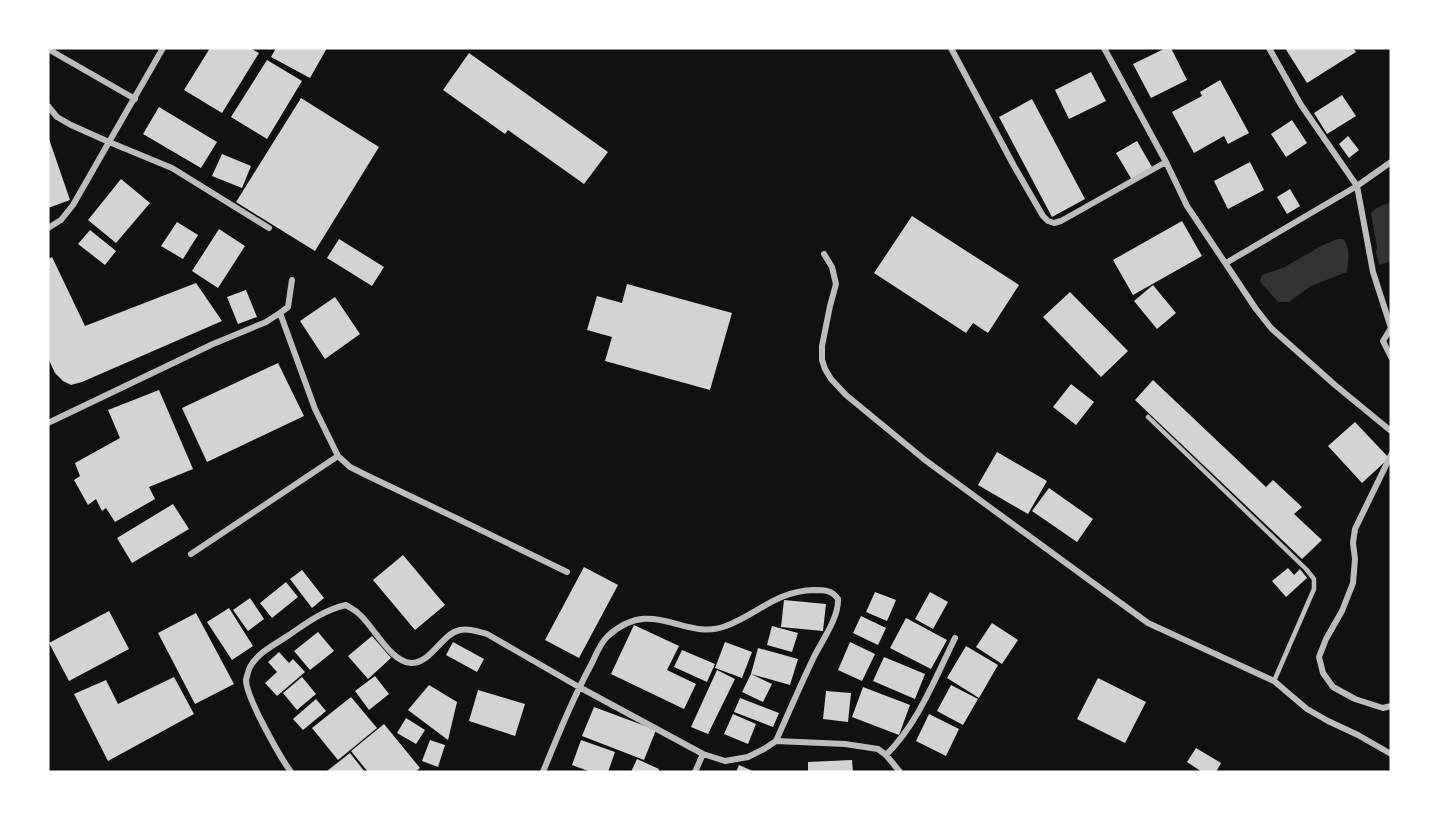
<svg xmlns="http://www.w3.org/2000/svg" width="1439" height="820" viewBox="0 0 1439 820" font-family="Commissioner,sans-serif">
	<rect width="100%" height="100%" fill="#111"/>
	<path fill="#333" d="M1391 203V261L1379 265 1376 252 1377 247 1371 213C1377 207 1383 204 1391 203Z
		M1337 239H1343C1351 247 1348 261 1347 272L1311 286 1289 302H1278L1263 285 1260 281 1262 275 1285 267 1321 246Z"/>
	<path fill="#d3d3d3" d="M210 48H250L259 53 222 113 184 90Z
		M276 48H327L310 78 271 57Z
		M1166 48H1171L1187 80 1151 98 1133 64Z
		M1285 48H1353L1356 52 1307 83Z
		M469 53 608 152 584 184 508 130 505 134 443 90Z
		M267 60 302 81 267 139 231 117Z
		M1091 72 1106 101 1069 119 1055 90Z
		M1220 80 1249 133 1228 144 1224 136 1194 153 1172 112 1202 96 1200 92Z
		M1342 95 1356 116 1327 134 1314 113Z
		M301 98 379 147 315 251 236 202Z
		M1032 99 1085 199 1052 217 999 117Z
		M159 107 217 142 201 168 143 134Z
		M1292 120 1307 143 1286 157 1271 134Z
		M48 136 70 200 48 208Z
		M1348 136 1359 150 1349 158 1339 144Z
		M1137 141 1152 167 1132 180 1116 153Z
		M222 154 251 166 242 188 212 176Z
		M1250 162 1264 190 1228 209 1214 181Z
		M121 179 150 203 116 243 88 220Z
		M1290 189 1300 206 1287 214 1277 197Z
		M912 216 1019 285 988 333 973 323 966 333 874 273Z
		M1182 221 1202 256 1133 295 1113 260Z
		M177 222 198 235 183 259 161 246Z
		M219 229 245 246 218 288 192 271Z
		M90 230 116 251 105 265 78 244Z
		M339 239 384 267 372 286 327 258Z
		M52 257 85 326 196 283 222 321 82 382 71 385 63 381 55 373 48 358V259Z
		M627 284 732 313 710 390 605 361 612 337 587 330 597 296 622 303Z
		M1153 285 1176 313 1157 329 1134 301Z
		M246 290 257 317 238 324 227 297Z
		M1070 292 1128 351 1101 377 1043 317Z
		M335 297 360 334 325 359 300 321Z
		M278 363 304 416 207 462 182 408Z
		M1153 380 1266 487 1273 480 1302 507 1294 514 1322 540 1302 559 1135 400Z
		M1071 384 1094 402 1076 425 1053 407Z
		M159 390 193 469 149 487 155 499 115 522 106 508 102 511 96 499 88 505 74 480 80 476 75 463 120 438 108 410Z
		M1355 422 1389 458 1362 483 1328 446Z
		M997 452 1047 481 1028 514 978 485Z
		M1049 488 1093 519 1077 542 1032 511Z
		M173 504 189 529 132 563 117 538Z
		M403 555 445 605 415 630 373 580Z
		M584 567 618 585 579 658 545 640Z
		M1288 568 1294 575 1300 569 1307 578 1286 597 1272 581Z
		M302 570 324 598 312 608 290 579Z
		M286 582 298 597 272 618 260 603Z
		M875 592 896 600 887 621 866 612Z
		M930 592 948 602 933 629 915 619Z
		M250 598 264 619 248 631 233 610Z
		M784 600 826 604 823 631 781 627Z
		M229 608 253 646 232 660 207 622Z
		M109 611 129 649 69 681 49 643Z
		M196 613 234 684 195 704 158 633Z
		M861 616 886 628 878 645 853 633Z
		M906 618 947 640 931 669 890 648Z
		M992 623 1018 640 1002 664 976 647Z
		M634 625 679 646 667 670 696 684 684 709 611 674Z
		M772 626 798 633 792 652 767 645Z
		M318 632 334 651 310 670 294 651Z
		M372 636 391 658 368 679 348 656Z
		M453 642 484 659 477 672 446 655Z
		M725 642 752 652 742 678 715 668Z
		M850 642 875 654 862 681 838 670Z
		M966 646 998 665 979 698 947 678Z
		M758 648 798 659 790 685 751 674Z
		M682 650 715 664 707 682 674 667Z
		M279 652 289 663 293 659 305 672 277 696 265 683 277 672 268 662Z
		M884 657 925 674 915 699 873 681Z
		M717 670 735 679 708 734 691 727Z
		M751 674 772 684 763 702 742 692Z
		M375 676 389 694 369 710 355 691Z
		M174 677 194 714 108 761 74 694 106 680 118 704Z
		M302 677 316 694 297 710 283 693Z
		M1098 678 1146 702 1125 743 1077 719Z
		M429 685 457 702 448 740 408 710Z
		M951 685 978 699 963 725 937 711Z
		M863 687 910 705 899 735 852 717Z
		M478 690 525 704 515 736 469 721Z
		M826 691 851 693 848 722 823 719Z
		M351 697 377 728 338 760 312 728Z
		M740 698 779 713 773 727 734 712Z
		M316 699 326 711 303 730 293 719Z
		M594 707 656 730 644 760 582 736Z
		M733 714 756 724 748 744 724 734Z
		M929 714 959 729 946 756 916 741Z
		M406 718 425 730 416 744 397 733Z
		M384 724 420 768 415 772H368L351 751Z
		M430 740 445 745 438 767 422 761Z
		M581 740 615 752 608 772H591L572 765Z
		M1196 748 1221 763 1216 772H1202L1187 762Z
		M350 753 365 772H328L327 771Z
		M637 759 659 769 658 772H631Z
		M852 760 853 772H808V762Z
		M739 765 755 772H736Z"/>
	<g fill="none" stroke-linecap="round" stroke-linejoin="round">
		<path stroke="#bcbcbc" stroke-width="4.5" d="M1148 417 1306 569 1314 579V589L1274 681"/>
		<path stroke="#bcbcbc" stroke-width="6" d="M163 48 109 142 172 168 269 228
			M951 48 1014 166 1043 216 1048 221 1054 223 1061 221 1166 162
			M1104 48 1166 162 1187 206 1256 309 1271 328 1335 385 1391 431
			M1269 48 1301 105 1357 186 1373 272 1391 328
			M48 49 135 99
			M48 106 57 117 71 125 109 142 73 205 61 220 48 228
			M824 254 832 267 836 284 830 306 822 346V360L825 369 831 379 846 395 925 460 1148 623 1274 681 1307 709 1328 721 1358 735 1391 754
			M1226 263 1357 186 1391 162
			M280 313 288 307 292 280
			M1391 328 1383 341 1391 357
			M48 423 213 344 266 322 280 313 315 409 338 456 350 467 366 475 456 518 567 572
			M1391 455 1355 529 1353 543 1355 559 1353 583 1342 611 1326 639 1319 657 1323 673 1333 687 1355 699 1383 708 1391 706
			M191 554 338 456
			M886 755C918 723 935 679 955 638
			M291 772C280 757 246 697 246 680 247 676 248 671 250 667 258 652 276 644 289 635 308 622 324 610 346 605 350 608 355 610 358 613 373 625 390 662 411 663 432 663 441 634 460 630 469 628 479 632 487 634L579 687 703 754 725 761 748 757 764 749 776 741 845 744 878 749 886 755 900 772
			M543 772C558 735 573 698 592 663 596 654 601 642 608 636 653 595 684 642 726 626 758 614 776 591 814 590 824 590 832 590 838 599 839 618 821 642 813 659 800 686 788 714 776 741
			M695 772 703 754"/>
	</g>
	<rect width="1439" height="820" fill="none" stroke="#ffffff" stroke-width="99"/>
</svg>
